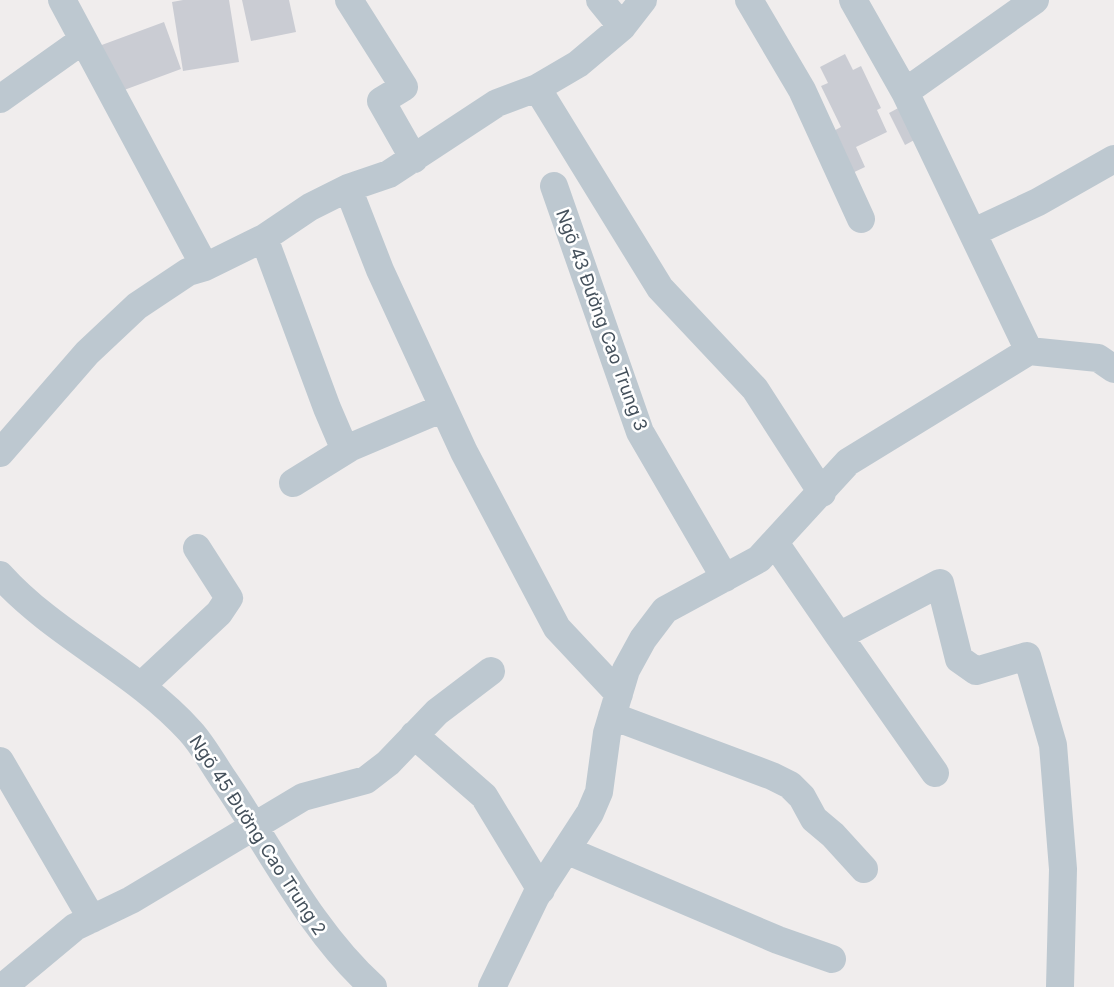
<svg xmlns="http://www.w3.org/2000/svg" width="1114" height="987" viewBox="0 0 1114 987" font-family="Inter,sans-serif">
	<rect width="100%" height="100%" fill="#f0eded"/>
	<path fill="#caccd3" d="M183 0H229L239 62 183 71 172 2Z
		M242 0H289L296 32 251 41Z
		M164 22 181 69 116 93 99 46Z
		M845 54 853 70 861 66 881 108 877 110 887 132 856 147 865 167 846 176 826 135 841 127 821 86 828 83 820 67Z
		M904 105 920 137 905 145 889 113Z"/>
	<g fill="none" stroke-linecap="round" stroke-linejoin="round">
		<path stroke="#bdc8d0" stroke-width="28" d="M62 0 205 267
			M349 0 404 87 381 101 414 159
			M600 0 622 27
			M749 0 802 90 861 219
			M853 0 905 92 1029 351
			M537 88 660 288 755 389 822 493
			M905 92 1035 0
			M0 99 83 40
			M554 186 640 432 725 578
			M348 188 380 270 464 452 557 628 619 694
			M974 232 1038 202 1114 159
			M264 238 327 408 345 450
			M0 453 87 353 137 306 188 272 205 267 264 238 310 207 348 188 389 174 497 103 537 88 578 64 622 27 643 0
			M293 483 351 447 443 408
			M775 543 839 636 940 583 959 659 976 671 1027 656 1053 745 1063 869 1060 987
			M0 575C55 636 135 670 190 731 203 745 213 764 224 780 272 850 310 930 373 987
			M839 636 935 773
			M141 686 219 613 229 598 197 548
			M612 716 772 776 790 785 802 797 814 819 833 835 864 869
			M414 735 484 796 541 890
			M0 761 92 919
			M566 850 778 940 832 959
			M3 987 75 927 131 900 303 797 366 780 388 763 437 712 491 671
			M492 987 536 896 590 813 599 792 607 733 626 670 643 639 665 610 759 559 848 462 1029 351 1098 358 1114 369"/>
	</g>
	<g text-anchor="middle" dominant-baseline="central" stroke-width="5" stroke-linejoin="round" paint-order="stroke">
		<g font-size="18" fill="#45515c" stroke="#fff">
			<text transform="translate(602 320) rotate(70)">Ngõ 43 Đường Cao Trung 3</text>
			<text transform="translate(258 835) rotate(57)">Ngõ 45 Đường Cao Trung 2</text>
		</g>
	</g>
</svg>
